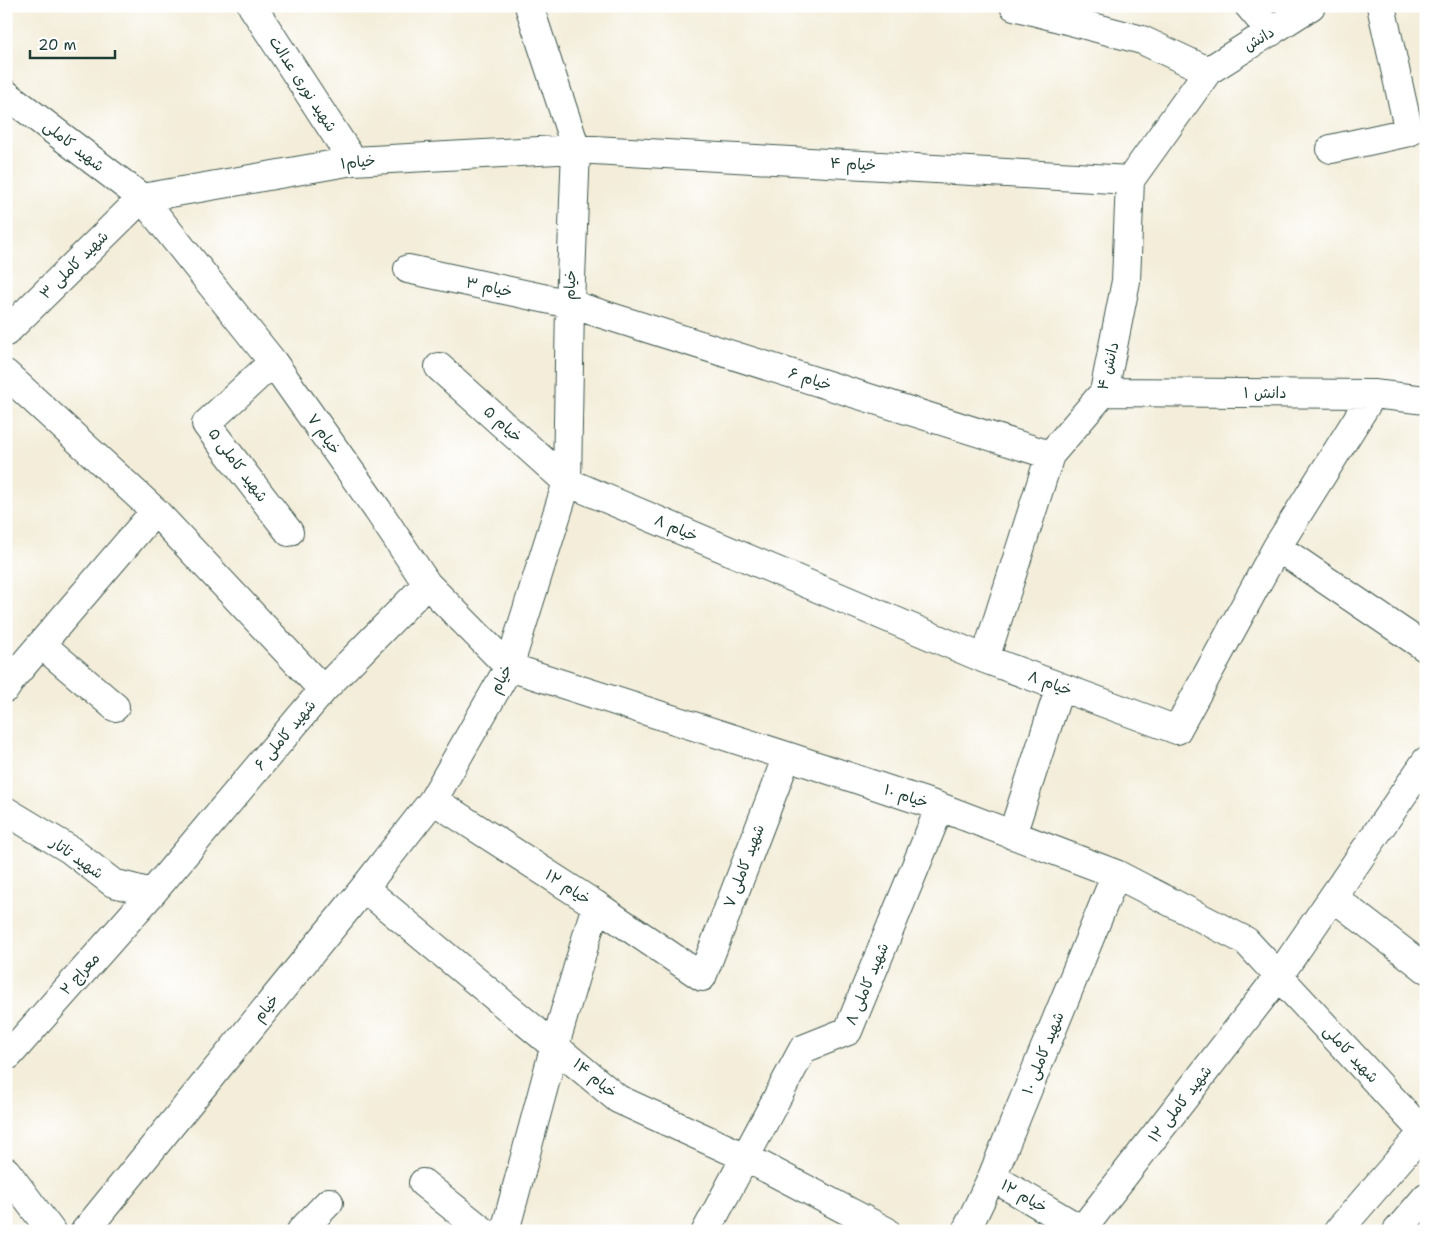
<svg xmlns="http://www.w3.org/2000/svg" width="1432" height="1237" viewBox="0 0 1432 1237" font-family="'Shantell Sans','Playpen Sans Arabic',sans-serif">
	<rect width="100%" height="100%" fill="#fff"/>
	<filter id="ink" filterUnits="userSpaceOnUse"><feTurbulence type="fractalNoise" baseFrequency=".02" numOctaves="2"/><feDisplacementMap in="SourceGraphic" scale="10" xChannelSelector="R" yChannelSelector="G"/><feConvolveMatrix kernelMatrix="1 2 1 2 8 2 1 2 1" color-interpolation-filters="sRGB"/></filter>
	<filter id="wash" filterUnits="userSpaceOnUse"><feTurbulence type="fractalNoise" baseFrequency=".0096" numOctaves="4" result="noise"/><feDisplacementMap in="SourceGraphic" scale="20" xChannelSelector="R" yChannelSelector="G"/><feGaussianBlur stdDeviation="1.12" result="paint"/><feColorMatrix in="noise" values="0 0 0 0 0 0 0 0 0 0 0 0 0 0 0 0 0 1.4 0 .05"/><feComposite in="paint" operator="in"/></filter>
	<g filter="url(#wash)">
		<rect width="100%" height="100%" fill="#f3edd9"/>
	</g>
	<g filter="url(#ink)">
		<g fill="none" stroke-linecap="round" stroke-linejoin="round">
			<defs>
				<path id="minor" d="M252 6 353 161
					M1014 6 1142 40 1208 71
					M1249 6 1271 32
					M6 94 142 198 273 362 377 509 427 584 509 667 787 756 940 807 1116 874 1246 941 1423 1132
					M1331 149 1409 132 1381 6
					M142 198 353 161 576 149 1130 180
					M408 269 570 304 1050 455
					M6 332 142 198
					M273 362 206 424 289 532
					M439 367 567 482 985 659 1177 730 1277 547 1373 394
					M6 374 155 511 323 690
					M1104 392 1373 394 1426 400
					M1277 547 1426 648
					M41 644 115 707
					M985 659 1050 455 1104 392 1126 281 1130 180 1208 71 1311 6
					M6 688 13 677 155 511
					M433 800 596 905 702 977 787 756
					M6 811 69 849 113 883 152 893
					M1012 835 1060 687
					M364 888 618 1099 745 1157 886 1231
					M1333 897 1426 969
					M9 1055 152 893 323 690 427 584
					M6 1171 51 1231
					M992 1177 1082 1230
					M423 1183 483 1231
					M85 1231 364 888 433 800 509 667 567 482 570 304 576 149 529 6
					M301 1231 329 1202
					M505 1231 555 1045 596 905
					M706 1231 803 1049 848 1031 940 807
					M966 1231 992 1177 1116 874
					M1081 1231 1278 977 1426 761
					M1338 1231 1426 1129
					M1397 1231 1426 1197"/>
			</defs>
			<use href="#minor" stroke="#3f574d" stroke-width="30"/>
			<use href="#minor" stroke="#fff" stroke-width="28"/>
		</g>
	</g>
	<g text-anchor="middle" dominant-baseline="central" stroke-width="5" stroke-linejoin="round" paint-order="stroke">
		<g font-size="15" fill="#1f3d34" stroke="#fff">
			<text transform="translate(1259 39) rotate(-32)">دانش</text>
			<text transform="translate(303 84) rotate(57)">شهید نوری عدالت</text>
			<text transform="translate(74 146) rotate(38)">شهید کاملی</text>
			<text transform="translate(358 162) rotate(-6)">خیام۱</text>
			<text transform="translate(853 164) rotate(3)">خیام ۴</text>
			<text transform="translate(74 265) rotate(-45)">شهید کاملی ۳</text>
			<text transform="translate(570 285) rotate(-88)">خیام</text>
			<text transform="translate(489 287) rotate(12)">خیام ۳</text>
			<text transform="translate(1108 366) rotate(-76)">دانش ۴</text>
			<text transform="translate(810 379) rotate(17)">خیام ۶</text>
			<text x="1265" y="393">دانش ۱</text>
			<text transform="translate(503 424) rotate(42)">خیام ۵</text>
			<text transform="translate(324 434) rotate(55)">خیام ۷</text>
			<text transform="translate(238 465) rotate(53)">شهید کاملی ۵</text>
			<text transform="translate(676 528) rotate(23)">خیام ۸</text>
			<text transform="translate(501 679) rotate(-62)">خیام</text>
			<text transform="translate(1050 683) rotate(20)">خیام ۸</text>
			<text transform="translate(285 735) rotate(-50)">شهید کاملی ۶</text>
			<text transform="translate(906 796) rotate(18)">خیام ۱۰</text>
			<text transform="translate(77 858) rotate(35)">شهید تاتار</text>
			<text transform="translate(744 866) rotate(-69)">شهید کاملی ۷</text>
			<text transform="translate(568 887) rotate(33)">خیام ۱۲</text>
			<text transform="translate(80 974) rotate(-48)">معراج ۲</text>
			<text transform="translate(867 984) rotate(-67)">شهید کاملی ۸</text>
			<text transform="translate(266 1008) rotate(-51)">خیام</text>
			<text transform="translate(1043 1053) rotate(-68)">شهید کاملی ۱۰</text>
			<text transform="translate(1351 1054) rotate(47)">شهید کاملی</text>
			<text transform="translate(595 1078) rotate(40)">خیام ۱۴</text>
			<text transform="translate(1180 1104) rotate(-52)">شهید کاملی ۱۲</text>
			<text transform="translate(1024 1196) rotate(30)">خیام ۱۲</text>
		</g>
	</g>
	<rect width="1432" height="1237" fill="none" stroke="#fff" stroke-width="25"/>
	<path d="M30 50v8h85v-8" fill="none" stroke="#1f3d34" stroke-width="2.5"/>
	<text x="38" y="50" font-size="15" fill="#1f3d34" stroke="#ffffff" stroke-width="4" paint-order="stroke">20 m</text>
</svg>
